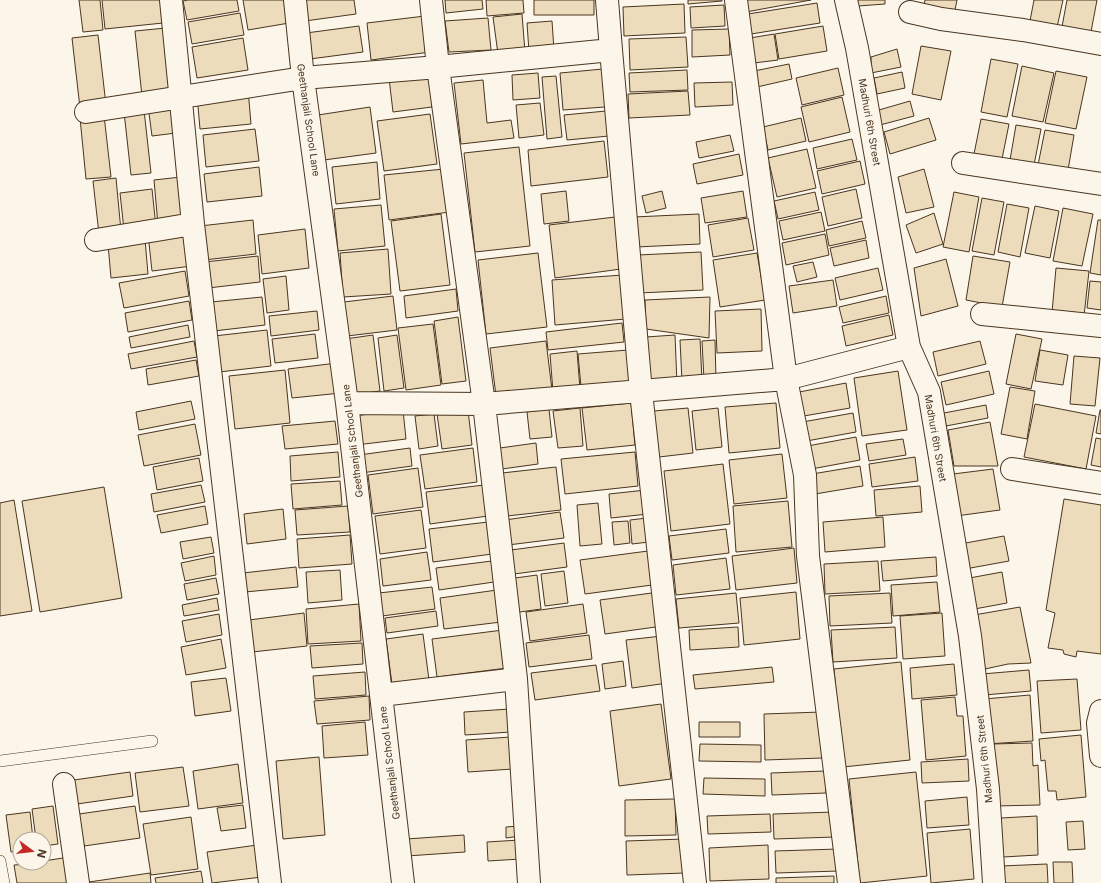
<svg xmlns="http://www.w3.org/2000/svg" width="1101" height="883" viewBox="0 0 1101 883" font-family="Inter,sans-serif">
	<rect width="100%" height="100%" fill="#fbf6e9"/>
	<path fill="#ecdcbc" stroke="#4a3520" d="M79 0H100L103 30 83 32Z
		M102 0H161L163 23 105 29Z
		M188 0H237L239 11 187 20 183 1Z
		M243 0H292L295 22 248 30Z
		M303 0H354L356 14 305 21Z
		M445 0H482L483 9 446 13Z
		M486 0H523L524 13 487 16Z
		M534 0H594V15H534Z
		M688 0H722V1L688 4Z
		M744 0H811L746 12Z
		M857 0H885V4L858 6Z
		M925 0H957L954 15 923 9Z
		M1034 0H1063L1056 32 1029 26Z
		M1067 0H1097L1090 37 1061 32Z
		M817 3 820 23 751 34 748 14Z
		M684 4 685 33 624 36 623 7Z
		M724 5 725 26 691 28 690 7Z
		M240 13 244 35 192 44 188 22Z
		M522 14 525 52 498 54 493 17Z
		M425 16 430 52 371 60 367 23Z
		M488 18 491 50 449 52 445 21Z
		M552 21 554 50 529 52 527 23Z
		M359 26 363 52 310 59 306 33Z
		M823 26 827 51 779 59 775 34Z
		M166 28 174 93 142 96 135 31Z
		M729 29 730 55 692 57V30Z
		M774 34 778 60 754 63 750 38Z
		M98 35 106 105 80 108 72 38Z
		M686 37 688 67 630 70 629 39Z
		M243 38 248 70 197 78 192 47Z
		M921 46 951 51 941 100 912 94Z
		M897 49 901 67 871 73V57Z
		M991 59 1018 64 1007 117 981 112Z
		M789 64 792 79 757 87 754 71Z
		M1022 66 1054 73 1043 122 1012 116Z
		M838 68 844 95 802 105 796 78Z
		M603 69 605 107 563 110 560 73Z
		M687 70 688 90 630 92 629 73Z
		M1056 71 1087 77 1076 129 1045 123Z
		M902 72 905 88 877 94 874 78Z
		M429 73 432 107 393 112 389 78Z
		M538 73 540 98 513 100 512 75Z
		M556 76 562 137 547 139 542 77Z
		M483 80 487 123 511 120 514 138 461 144 454 83Z
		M732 82 733 105 695 107 694 83Z
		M248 89 251 124 200 129 197 95Z
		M688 91 690 115 629 118 628 94Z
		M842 97 850 132 809 142 801 107Z
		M910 101 914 116 880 125 879 110Z
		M540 103 544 135 519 138 516 105Z
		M173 104 176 133 152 136 148 106Z
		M370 107 376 153 324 160 318 115Z
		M144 110 151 173 131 175 124 112Z
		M606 111 609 136 567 140 564 115Z
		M430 114 437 164 384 171 377 121Z
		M104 115 111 177 86 179 80 118Z
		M801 118 806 141 768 150 763 127Z
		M929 118 936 140 890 154 884 132Z
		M981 119 1009 124 1002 159 974 154Z
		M1016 125 1041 129 1034 165 1010 160Z
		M255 129 259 161 206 167 203 135Z
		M1045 130 1074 135 1068 170 1038 165Z
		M730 135 734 151 699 158 696 142Z
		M852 139 857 160 817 169 813 148Z
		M604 141 608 177 531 186 528 150Z
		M519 147 530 246 475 252 464 153Z
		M807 149 816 188 777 197 768 158Z
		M739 154 743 175 697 184 693 164Z
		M860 161 865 184 822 194 817 171Z
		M377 162 380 199 336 204 332 167Z
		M259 167 262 196 207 202 204 174Z
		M444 169 450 212 389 220 384 175Z
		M924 169 934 207 906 213 898 177Z
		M181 177 186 222 158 225 154 180Z
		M116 178 121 231 99 234 93 181Z
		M152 189 156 227 124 230 120 193Z
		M856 189 862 218 828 226 822 197Z
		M566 191 569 221 544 224 541 194Z
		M662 191 666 208 646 213 642 196Z
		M743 191 747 217 705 223 701 198Z
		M815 192 819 210 778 219 774 201Z
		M954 192 979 197 969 252 943 247Z
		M982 198 1004 202 994 255 972 251Z
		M1007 204 1029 208 1020 257 998 252Z
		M381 205 385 246 338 251 334 209Z
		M1035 206 1059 211 1050 258 1025 253Z
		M1063 208 1093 214 1082 266 1053 261Z
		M821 212 825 231 783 240 779 221Z
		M934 213 943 244 916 253 906 225Z
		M441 214 450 285 400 291 391 221Z
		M699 214 700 244 636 247 634 217Z
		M615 217 621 269 555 278 549 225Z
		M748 218 754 250 713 257 708 225Z
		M253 220 256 254 204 260 200 226Z
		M1098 220H1101V275L1090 273Z
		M862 221 866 238 829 246 826 230Z
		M305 229 309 268 262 274 258 235Z
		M188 230 192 266 152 271 148 234Z
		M825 234 829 255 786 265 782 243Z
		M145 239 148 274 111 278 108 244Z
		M866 240 869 258 834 266 830 248Z
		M388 249 391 294 343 297 340 253Z
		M701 252 703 290 639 293 638 255Z
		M538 253 547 327 486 334 478 260Z
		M757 253 765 300 720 307 713 260Z
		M258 256 260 282 208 288 205 262Z
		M973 256 1010 262 1002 307 966 300Z
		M946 259 958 306 921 316 914 268Z
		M813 262 817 277 797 282 793 266Z
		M878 268 883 290 840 300 835 278Z
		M1056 268 1089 271 1084 316 1052 312Z
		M185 271 189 296 124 308 119 283Z
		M623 275 626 319 555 325 552 280Z
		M286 276 289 310 267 313 263 279Z
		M833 280 837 306 793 313 789 286Z
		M1090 281 1101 282V310L1087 308Z
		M456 289 458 311 406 318 404 296Z
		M393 296 397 330 347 336 344 302Z
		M886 296 889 313 843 323 839 307Z
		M262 297 265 325 214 331 211 302Z
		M710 297 709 338 646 329 645 300Z
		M189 301 192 320 128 332 125 313Z
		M761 309 762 351 717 353 715 311Z
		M317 311 319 330 271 336 269 316Z
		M889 315 893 335 846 346 842 326Z
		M458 317 466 381 442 384 434 321Z
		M622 323 624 342 548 350 546 332Z
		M433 324 441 385 406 390 398 328Z
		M188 325 190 337 131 348 129 337Z
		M267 330 271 366 219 372 214 336Z
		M315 334 318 358 275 363 272 339Z
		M1016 334 1042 339 1031 389 1006 384Z
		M373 335 380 391 352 395 345 339Z
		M397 335 404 388 384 391 378 338Z
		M675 335 677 384 648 385 646 337Z
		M700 339 702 381 682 382 680 340Z
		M715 340 716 380H704L702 341Z
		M194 341 197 357 131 369 128 354Z
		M546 341 552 390 496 396 490 348Z
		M980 341 986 364 938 376 933 352Z
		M628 350 631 383 581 387 578 354Z
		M1040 350 1068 355 1063 385 1035 381Z
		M577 351 580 389 553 392 550 354Z
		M1074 356 1100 358 1095 406 1070 404Z
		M196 360 199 376 148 385 146 369Z
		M337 363 341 393 292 398 288 369Z
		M285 370 290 423 235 429 229 376Z
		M898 371 907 430 862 436 854 378Z
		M989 371 994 394 946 405 941 382Z
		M846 383 850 408 798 417 794 393Z
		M1010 387 1035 391 1027 439 1001 434Z
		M191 401 195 419 139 430 136 412Z
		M631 403 635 445 587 450 582 408Z
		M776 403 780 448 729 453 725 407Z
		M1035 404 1096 416 1086 469 1024 457Z
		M986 405 988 418 946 426 944 413Z
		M580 408 583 446 558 448 553 411Z
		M688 408 693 453 659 457 654 411Z
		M718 408 722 447 696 450 692 411Z
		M549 409 552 437 530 439 527 412Z
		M403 410 406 439 356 445 353 416Z
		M468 410 472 445 442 449 437 414Z
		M1100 410H1101V434L1096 433Z
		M853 413 856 432 801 442 797 423Z
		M434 414 438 446 419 449 415 416Z
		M335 421 338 444 285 449 282 426Z
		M990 422 998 466H954L948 430Z
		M195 424 201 455 144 466 138 435Z
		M856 437 860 460 806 470 802 447Z
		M1096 438 1101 439V467L1091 465Z
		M903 439 906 455 869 461 866 444Z
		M536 443 538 464 502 469 500 448Z
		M410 448 412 466 361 473 359 455Z
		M473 448 477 482 425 489 420 455Z
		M338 452 340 477 291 481 290 456Z
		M635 452 638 486 565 494 561 459Z
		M782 454 787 498 734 504 729 460Z
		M915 457 918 481 872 487 869 464Z
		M199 458 203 481 157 490 153 467Z
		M723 464 730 524 671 531 664 471Z
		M860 466 863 486 809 495 806 475Z
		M556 467 561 510 507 516 502 473Z
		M418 468 423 507 373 514 368 475Z
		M993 469 1000 510 956 516 953 474Z
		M340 481 342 505 293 509 291 484Z
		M201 485 205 502 154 512 151 494Z
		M484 485 488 516 430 524 426 492Z
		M920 486 922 512 876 516 874 490Z
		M104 487 122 598 40 612 22 501Z
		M646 490 648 514 611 518 609 494Z
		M1064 499 1101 505V654L1077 651 1076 657 1064 654 1063 650 1048 648 1055 613 1046 610Z
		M14 500 32 611 0 616V503Z
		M788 501 792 547 736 552 733 506Z
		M598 503 602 544 580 546 577 505Z
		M205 506 208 524 161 533 157 515Z
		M348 506 350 532 297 535 295 510Z
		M283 509 286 539 247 544 244 514Z
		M421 510 426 548 380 554 375 516Z
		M560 512 564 538 508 545 505 520Z
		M883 517 885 547 825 552 823 522Z
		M647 518 649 542 632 544 630 520Z
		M628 521 630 543 614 545 612 522Z
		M488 522 492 554 433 562 429 529Z
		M726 529 729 553 672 560 669 536Z
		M350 535 352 564 299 568 297 539Z
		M1004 536 1009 561 965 569 960 544Z
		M211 537 214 553 183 559 180 542Z
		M564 543 567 567 514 574 511 550Z
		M794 548 797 583 736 590 732 556Z
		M648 551 652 585 585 594 580 560Z
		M427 552 431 580 383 586 380 559Z
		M214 556 216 575 185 581 181 563Z
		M936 557 937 576 883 581 881 561Z
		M726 558 730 589 676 595 673 565Z
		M492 561 494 582 439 590 436 568Z
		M878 561 880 591 825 594 824 564Z
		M296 567 298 587 245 592 243 573Z
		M340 570 342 600 308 603 306 572Z
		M564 571 568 603 545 606 541 574Z
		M1002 572 1007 603 969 610 964 579Z
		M537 575 541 609 513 613 508 579Z
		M216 578 219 594 187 600 184 584Z
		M937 582 940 612 893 616 891 585Z
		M432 587 435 609 382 616 379 593Z
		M497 590 501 622 444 629 440 598Z
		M659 592 663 626 605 634 600 600Z
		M796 592 800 639 744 645 740 598Z
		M736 593 739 623 679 628 676 599Z
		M890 593 892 623 830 626 829 596Z
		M217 598 219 610 184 616 182 605Z
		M359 604 361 641 308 644 306 609Z
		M583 604 587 633 530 641 526 612Z
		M1020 607 1031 663 1008 664 985 669 974 615Z
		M436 611 438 626 387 633 385 618Z
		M304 613 307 646 252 652 249 620Z
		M942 613 945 656 903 659 900 616Z
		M219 614 222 635 186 642 182 621Z
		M738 627 739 647 690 650 689 630Z
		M895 627 897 658 833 662 831 630Z
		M503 630 507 668 437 677 432 639Z
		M423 634 429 680 392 684 386 639Z
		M589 635 592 659 529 667 526 643Z
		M662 636 668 683 632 688 626 640Z
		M221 639 226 668 186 675 181 647Z
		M362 643 363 664 312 668 310 646Z
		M623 661 626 686 605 689 602 664Z
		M901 662 910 760 843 767 834 669Z
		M954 664 957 695 912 699 910 668Z
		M596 665 600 691 535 700 531 673Z
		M772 667 774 682 695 689 693 675Z
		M1029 670 1031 691 984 695 982 674Z
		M365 672 366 695 315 699 313 676Z
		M226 678 231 711 195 716 191 682Z
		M1077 679 1081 730 1041 733 1037 681Z
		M1030 695 1033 741 987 744 984 699Z
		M369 696 370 720 317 724 314 701Z
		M955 697 957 716H963L966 756 926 760 921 700Z
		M661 704 671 779 619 786 610 711Z
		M510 709 511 732 465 735 464 712Z
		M821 712 822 758 765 760 764 714Z
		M365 722 368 755 324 758 322 726Z
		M699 722H740V737H699Z
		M1081 735 1086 797 1057 800 1056 791H1048L1045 760 1041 761 1039 739Z
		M511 737 513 769 468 772 466 740Z
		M1032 743 1033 766 1038 765 1040 805 994 806 992 744Z
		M700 744 761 745V762L699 761Z
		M319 757 325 835 283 839 276 761Z
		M968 759 969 781 922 783 921 762Z
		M238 764 243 803 198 809 193 771Z
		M183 767 189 806 140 812 135 773Z
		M825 771 826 793 772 795 771 773Z
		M130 772 133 796 77 804 74 780Z
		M916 772 927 876 860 883 849 779Z
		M704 778 765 779V796L703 794Z
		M967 797 969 825 927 828 925 801Z
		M675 799 676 835 625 836V800Z
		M243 805 246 828 221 831 217 808Z
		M53 806 58 844 44 846V839H36L32 809Z
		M135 806 140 838 84 846 79 814Z
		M30 812 33 839H20V851L11 852 6 815Z
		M835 812V837L774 839 773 814Z
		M770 814 771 832 708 834 707 816Z
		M1037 816 1038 855 1003 857 1001 818Z
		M191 817 198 869 151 875 143 824Z
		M1083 821 1085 849 1068 850 1066 822Z
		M519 826 520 836 506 838V827Z
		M970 829 974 879 931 883 927 833Z
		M464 835 465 852 407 856 406 839Z
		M684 839 685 873 627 875 626 841Z
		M520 840 521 859 488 861 487 842Z
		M257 845 262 877 212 883 207 852Z
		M768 845 769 879 710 881 709 848Z
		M838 849 839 871 776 873 775 851Z
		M69 857 73 883H17L14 865 44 863V861Z
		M1053 862H1072L1073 883H1054Z
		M1047 864 1048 883H1002V866Z
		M201 871 203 883H156L155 878Z
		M150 873 151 883H89V882Z
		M834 876V883H776V878Z"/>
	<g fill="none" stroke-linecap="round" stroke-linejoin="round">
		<defs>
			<path id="lane" d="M0 761 152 741
				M0 861 4 883"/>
			<path id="street" d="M171 0 193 224 270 883
				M295 0 303 78 347 403 403 883
				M431 0 438 67 484 404 516 679 529 883
				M736 0 786 379 805 475 808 556 849 883
				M846 0 857 48 909 347 929 392 970 636 988 789 994 883
				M910 12 941 19 1023 30 1101 44
				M611 50 641 392 695 883
				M86 112 303 78 438 67 611 50 607 0
				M963 163 1101 184
				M96 240 193 224
				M982 314 1101 326
				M347 403 484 404 786 379 909 347
				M1012 469 1101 483
				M381 695 516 679
				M1101 711 1098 723 1101 756
				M64 784 78 883"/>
		</defs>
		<use href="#lane" stroke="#4a3520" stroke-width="12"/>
		<use href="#street" stroke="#4a3520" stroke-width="24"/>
		<use href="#lane" stroke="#fbf6e9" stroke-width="11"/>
		<use href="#street" stroke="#fbf6e9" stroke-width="22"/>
	</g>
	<g text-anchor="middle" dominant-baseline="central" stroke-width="3" stroke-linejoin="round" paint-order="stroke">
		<g font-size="10" fill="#4a3520" stroke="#fbf6e9">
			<text transform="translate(309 120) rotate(82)">Geethanjali School Lane</text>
			<text transform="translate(870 122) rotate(80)">Madhuri 6th Street</text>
			<text transform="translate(936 438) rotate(80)">Madhuri 6th Street</text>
			<text transform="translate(352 441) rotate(-97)">Geethanjali School Lane</text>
			<text transform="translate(984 759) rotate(-96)">Madhuri 6th Street</text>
			<text transform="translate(389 763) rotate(-97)">Geethanjali School Lane</text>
		</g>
	</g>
	<g transform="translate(32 851) rotate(105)"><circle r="19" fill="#fbf6e9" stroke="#b4a999"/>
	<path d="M0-3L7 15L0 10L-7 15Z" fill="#c62828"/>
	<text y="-6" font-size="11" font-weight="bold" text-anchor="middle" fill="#4a3520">N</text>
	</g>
</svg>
